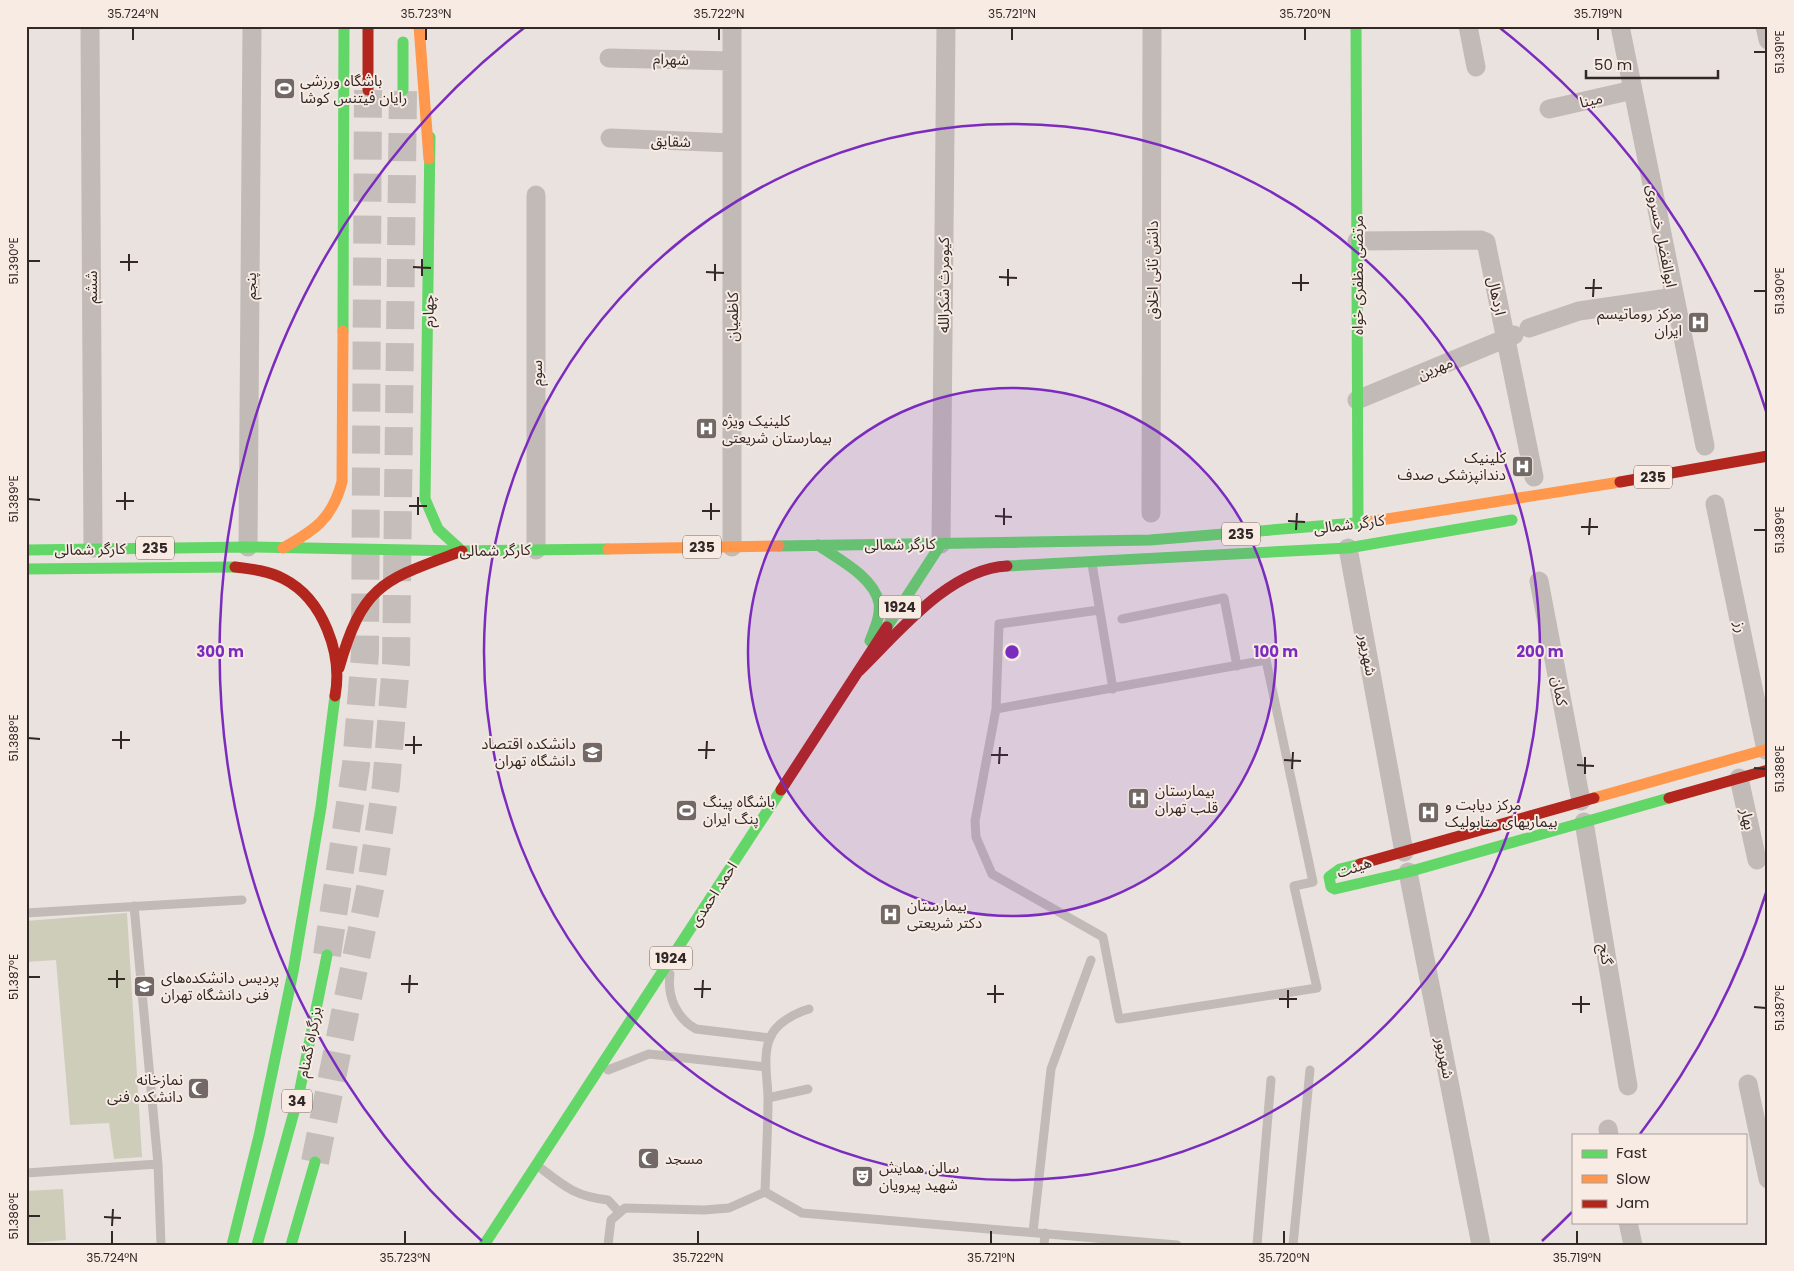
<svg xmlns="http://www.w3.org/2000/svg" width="1794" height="1271" viewBox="0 0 1794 1271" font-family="Poppins,'Noto Sans Arabic',sans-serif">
	<rect width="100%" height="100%" fill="#eae2de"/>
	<path fill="#cecdb9" d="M127 913 142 1157 114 1159 109 1123 70 1125 56 960 26 962V921Z
		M63 1189 66 1240 26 1243V1191Z"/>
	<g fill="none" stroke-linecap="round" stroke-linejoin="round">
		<path stroke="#c5bdb9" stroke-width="28" stroke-dasharray="28 14" stroke-linecap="butt" d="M327 955 356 765 365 653 368 90
			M315 1162 371 884 386 785 396 664 403 90"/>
		<path stroke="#c2bab7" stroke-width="9" d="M1092 564 1113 689
			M1122 619 1224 598 1237 666
			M996 709 1266 660 1313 882 1294 886 1317 988 1119 1019 1103 937 992 874 976 837 975 821 996 709 999 624 1099 610
			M134 906 158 1164 161 1245
			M26 913 242 900
			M670 974C667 996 676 1018 696 1029L770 1038
			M809 1009C795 1013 776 1023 770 1038 762 1056 768 1080 768 1099 768 1130 766 1161 765 1192L802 1213 1177 1245
			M608 1070 649 1054 766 1067
			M768 1098 808 1089
			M538 1166C564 1186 574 1196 608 1200L619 1212
			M26 1173 158 1164
			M1033 1232 1051 1069 1091 960
			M608 1245 611 1220 625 1208 704 1210 729 1208 765 1192
			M1044 1245 1045 1233
			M1257 1245 1271 1080
			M1293 1245 1310 1070"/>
		<path stroke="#c2bab7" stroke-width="19" d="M90 26 93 548
			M1468 26 1476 67
			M1620 26 1705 446
			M1765 26 1768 40
			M609 58 732 61
			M1549 109 1633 90
			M610 138 732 143
			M1357 241 1481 240 1486 242 1534 477
			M1529 328 1579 311 1675 297
			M1357 400 1514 335
			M1715 504 1766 750
			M1151 513 1152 26
			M941 544 946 26
			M248 547 252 26
			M732 547V26
			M1348 548 1404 852
			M536 550V195
			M1539 581 1581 801
			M1739 778 1757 860
			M1584 822 1628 1086
			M1408 872 1481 1245
			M1748 1084 1768 1179
			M1608 1129 1609 1135
			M1628 1222 1633 1245"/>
		<path stroke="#63d668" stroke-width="11" d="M1356 26 1358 524
			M403 42V90
			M430 137 425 499 438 529 462 551
			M343 331 344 26
			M818 545C838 559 874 577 879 603 881 616 874 630 870 641
			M779 546 1150 540 1368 522
			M26 550 248 547 462 551 608 549
			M1007 566 1348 548 1512 520
			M26 569 235 567
			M887 627 941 544
			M1360 864 1340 869 1329 877 1331 887 1335 889 1408 872 1669 798
			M232 1245 259 1136 293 972 321 807 335 696
			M257 1245 299 1094 327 955
			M291 1245 315 1162
			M484 1245 781 790"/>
		<path stroke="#ff974d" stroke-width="11" d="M419 26 429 159
			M1368 522 1620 482
			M283 548C315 530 332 519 342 482L343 331
			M608 549 779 546
			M1594 798 1768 749"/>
		<path stroke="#b3261e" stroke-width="11" d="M368 26V90
			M1620 482 1768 456
			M235 567C252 569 269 571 284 579 323 599 343 654 335 696
			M339 668C363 583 384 580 462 551
			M859 671C899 632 949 569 1007 566
			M781 790 887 627
			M1669 798 1768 770
			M1360 864 1594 798"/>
	</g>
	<path fill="none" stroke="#322826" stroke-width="2" d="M133 40V28M426 40V28M719 40V28M1012 40V28M1305 40V28M1598 40V28M1754 52H1766M28 261H40M120 262H138M413 267 431 268M129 271V254M706 272 724 273M422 276V259M999 277 1017 278M715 281V264M1292 283H1309M1008 286V269M1585 288H1602M1301 291V274M1754 291H1766M1593 297 1594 279M28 499 40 500M116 501H134M409 506H427M125 510V492M702 511H720M418 515V497M995 516 1012 517M711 520V503M1288 521 1305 522M1004 525V508M1581 527H1598M1296 530 1297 513M1754 530H1766M1589 535 1590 518M28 738 40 739M112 740H130M405 745H422M121 749V731M698 750H715M414 754V736M991 755H1008M706 759 707 741M1284 760 1301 761M999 764 1000 747M1577 765 1594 766M1754 768 1766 769M1292 769 1293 752M1585 774V757M28 977H40M108 979H125M401 984H418M117 988V970M694 989H711M409 993 410 975M987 994H1004M702 998 703 980M1279 999H1297M995 1003V985M1572 1004H1590M1754 1007 1766 1008M1288 1008V990M1581 1013V996M28 1216H40M104 1217 121 1218M112 1226 113 1209M112 1244V1231M405 1244V1231M698 1244V1231M991 1244V1231M1284 1244V1231M1577 1244V1231"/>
	<circle cx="1012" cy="652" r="264" fill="#7b2cbf" fill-opacity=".12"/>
	<g fill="none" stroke="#7b2cbf" stroke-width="2.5">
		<circle cx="1012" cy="652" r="264"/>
		<circle cx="1012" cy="652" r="528"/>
		<path d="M1767 890A792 792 0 0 1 1640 1134M1572 1212A792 792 0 0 1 1542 1241M482 1241A792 792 0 0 1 524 28M1500 28A792 792 0 0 1 1767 414"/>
	</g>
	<defs>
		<symbol id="stadium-square" viewBox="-11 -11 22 22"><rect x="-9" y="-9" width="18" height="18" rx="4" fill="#726966" stroke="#f7ebe4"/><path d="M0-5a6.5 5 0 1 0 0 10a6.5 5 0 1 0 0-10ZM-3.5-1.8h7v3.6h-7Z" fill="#fff"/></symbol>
		<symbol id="hospital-square" viewBox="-11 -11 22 22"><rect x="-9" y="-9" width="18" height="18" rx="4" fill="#726966" stroke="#f7ebe4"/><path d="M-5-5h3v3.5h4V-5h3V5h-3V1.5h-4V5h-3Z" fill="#fff"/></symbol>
		<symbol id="university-square" viewBox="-11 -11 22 22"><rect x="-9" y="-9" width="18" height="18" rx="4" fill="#726966" stroke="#f7ebe4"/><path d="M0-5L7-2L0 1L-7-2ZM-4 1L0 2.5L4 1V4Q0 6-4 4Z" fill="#fff"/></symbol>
		<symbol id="mosque-square" viewBox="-11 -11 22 22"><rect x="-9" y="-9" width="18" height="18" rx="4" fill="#726966" stroke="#f7ebe4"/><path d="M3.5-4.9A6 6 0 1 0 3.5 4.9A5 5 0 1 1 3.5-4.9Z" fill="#fff"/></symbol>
		<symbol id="theatre-square" viewBox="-11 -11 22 22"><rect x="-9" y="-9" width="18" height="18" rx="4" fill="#726966" stroke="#f7ebe4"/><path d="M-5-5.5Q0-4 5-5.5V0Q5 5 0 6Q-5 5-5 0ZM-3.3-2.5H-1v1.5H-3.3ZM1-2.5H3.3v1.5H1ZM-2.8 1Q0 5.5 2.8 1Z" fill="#fff"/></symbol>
	</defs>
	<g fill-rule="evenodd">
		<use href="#stadium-square" x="272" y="76" width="25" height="25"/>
		<use href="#hospital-square" x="1686" y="310" width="25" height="25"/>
		<use href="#hospital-square" x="694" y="416" width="25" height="25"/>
		<use href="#hospital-square" x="1510" y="454" width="25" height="25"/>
		<use href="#university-square" x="580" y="740" width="25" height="25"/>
		<use href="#hospital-square" x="1126" y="786" width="25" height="25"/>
		<use href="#stadium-square" x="674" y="798" width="25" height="25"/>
		<use href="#hospital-square" x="1416" y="800" width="25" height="25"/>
		<use href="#hospital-square" x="878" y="902" width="25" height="25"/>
		<use href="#university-square" x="132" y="974" width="25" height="25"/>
		<use href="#mosque-square" x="186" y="1076" width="25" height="25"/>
		<use href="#mosque-square" x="636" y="1146" width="25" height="25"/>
		<use href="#theatre-square" x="850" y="1164" width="25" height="25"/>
	</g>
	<g text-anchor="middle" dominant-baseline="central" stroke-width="4" stroke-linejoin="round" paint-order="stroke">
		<g fill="#f7ebe4" stroke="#6d625f" stroke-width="1">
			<rect x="1634" y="465.5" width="38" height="23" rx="4"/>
			<rect x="1222" y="522.5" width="38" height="23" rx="4"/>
			<rect x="683" y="535.5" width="38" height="23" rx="4"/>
			<rect x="136" y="536.5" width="38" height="23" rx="4"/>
			<rect x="879" y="595.5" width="42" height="23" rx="4"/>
			<rect x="650" y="946.5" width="42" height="23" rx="4"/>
			<rect x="282" y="1089.5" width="30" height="23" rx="4"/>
		</g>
		<g font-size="14" font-weight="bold" fill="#322826">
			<text x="1653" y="477">235</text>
			<text x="1241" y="534">235</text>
			<text x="702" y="547">235</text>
			<text x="155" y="548">235</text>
			<text x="900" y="607">1924</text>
			<text x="671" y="958">1924</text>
			<text x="297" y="1101">34</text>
		</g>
		<g font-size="15" fill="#322826" stroke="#f7ebe4">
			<text transform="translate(671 59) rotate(2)">شهرام</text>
			<text transform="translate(1591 100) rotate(-13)">مینا</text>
			<text transform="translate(671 141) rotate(2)">شقایق</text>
			<text transform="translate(1662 236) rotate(79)">ابوالفضل خسروی</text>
			<text transform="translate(1152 270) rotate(-90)">دانش ثانی اخلاق</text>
			<text transform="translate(1357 275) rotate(-90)">مرتضی مظفری خواه</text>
			<text transform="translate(943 285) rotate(-90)">کیومرث شکرالله</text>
			<text transform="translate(250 286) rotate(-90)">پنجم</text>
			<text transform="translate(91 287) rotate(-90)">ششم</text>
			<text transform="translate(1497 296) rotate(78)">اردهال</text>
			<text transform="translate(428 311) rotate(-89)">چهارم</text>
			<text transform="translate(732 317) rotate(-90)">کاظمیان</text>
			<text transform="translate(1435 368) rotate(-22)">مهرین</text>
			<text transform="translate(536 373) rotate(-90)">سوم</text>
			<text transform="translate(1349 524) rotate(-7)">کارگر شمالی</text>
			<text transform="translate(900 544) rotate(-1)">کارگر شمالی</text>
			<text transform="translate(90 549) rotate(-1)">کارگر شمالی</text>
			<text transform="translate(495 550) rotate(-1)">کارگر شمالی</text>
			<text transform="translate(1741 627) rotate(78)">رز</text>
			<text transform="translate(1368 655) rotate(80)">شهریور</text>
			<text transform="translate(1560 691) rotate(79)">کمان</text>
			<text transform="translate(1748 819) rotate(78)">بهار</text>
			<text transform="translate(1354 867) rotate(-19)">هیئت</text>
			<text transform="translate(713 894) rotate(-57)">احمد احمدی</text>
			<text transform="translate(1606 954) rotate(81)">گنج</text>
			<text transform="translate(309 1042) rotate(-79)">بزرگراه گمنام</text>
			<text transform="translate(1445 1058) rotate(79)">شهریور</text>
		</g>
		<g font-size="15" fill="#322826" stroke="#f7ebe4" text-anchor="start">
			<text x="300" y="80">باشگاه ورزشی<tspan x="300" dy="17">رایان فیتنس کوشا</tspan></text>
			<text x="1682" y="313" text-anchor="end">مرکز روماتیسم<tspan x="1682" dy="17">ایران</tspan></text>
			<text x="722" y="420">کلینیک ویژه<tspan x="722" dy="17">بیمارستان شریعتی</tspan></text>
			<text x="1506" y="457" text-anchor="end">کلینیک<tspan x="1506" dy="17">دندانپزشکی صدف</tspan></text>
			<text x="576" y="743" text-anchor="end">دانشکده اقتصاد<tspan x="576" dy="17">دانشگاه تهران</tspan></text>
			<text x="1155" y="790">بیمارستان<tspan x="1155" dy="17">قلب تهران</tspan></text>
			<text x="703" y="801">باشگاه پینگ<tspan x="703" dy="17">پنگ ایران</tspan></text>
			<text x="1445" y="804">مرکز دیابت و<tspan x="1445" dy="17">بیماریهای متابولیک</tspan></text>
			<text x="907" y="905">بیمارستان<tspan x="907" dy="17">دکتر شریعتی</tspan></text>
			<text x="161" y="977">پردیس دانشکده‌های<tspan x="161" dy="17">فنی دانشگاه تهران</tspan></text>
			<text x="183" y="1079" text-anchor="end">نمازخانه<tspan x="183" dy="17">دانشکده فنی</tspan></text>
			<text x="665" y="1158">مسجد</text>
			<text x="879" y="1167">سالن همایش<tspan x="879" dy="17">شهید پیرویان</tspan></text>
		</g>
	</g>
	<circle cx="1012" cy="652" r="8" fill="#7b2cbf" stroke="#f7ebe4" stroke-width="2.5"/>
	<g font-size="15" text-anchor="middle" font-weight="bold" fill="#7b2cbf" stroke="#f7ebe4" stroke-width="4" stroke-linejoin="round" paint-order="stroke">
		<text x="1276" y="657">100 m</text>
		<text x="1540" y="657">200 m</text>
		<text x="220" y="657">300 m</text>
	</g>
	<rect width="1794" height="1271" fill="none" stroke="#f7ebe4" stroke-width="55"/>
	<rect x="1572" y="1134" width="175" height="90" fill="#f7ebe4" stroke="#a89d98"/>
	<rect x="1582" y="1150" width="25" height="8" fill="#63d668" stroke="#a89d98"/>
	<text x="1616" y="1158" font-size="15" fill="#322826">Fast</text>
	<rect x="1582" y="1175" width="25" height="8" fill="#ff974d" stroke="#a89d98"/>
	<text x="1616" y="1184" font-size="15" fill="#322826">Slow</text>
	<rect x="1582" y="1200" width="25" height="8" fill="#b3261e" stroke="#a89d98"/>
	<text x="1616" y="1208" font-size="15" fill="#322826">Jam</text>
	<path d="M1586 70v8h132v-8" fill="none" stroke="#322826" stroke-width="2.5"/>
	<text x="1594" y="70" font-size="15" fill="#322826" stroke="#f7ebe4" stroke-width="4" paint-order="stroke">50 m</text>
	<rect x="28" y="28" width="1738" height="1216" fill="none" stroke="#322826" stroke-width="2"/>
	<g font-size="12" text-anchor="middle" fill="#322826">
		<text x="133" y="18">35.724°N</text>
		<text x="426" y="18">35.723°N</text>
		<text x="719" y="18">35.722°N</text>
		<text x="1012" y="18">35.721°N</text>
		<text x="1305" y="18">35.720°N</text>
		<text x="1598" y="18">35.719°N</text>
		<text transform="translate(1780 52) rotate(-90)" y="4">51.391°E</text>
		<text transform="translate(14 261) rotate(-90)" y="4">51.390°E</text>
		<text transform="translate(1780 291) rotate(-90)" y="4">51.390°E</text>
		<text transform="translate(14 499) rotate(-90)" y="4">51.389°E</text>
		<text transform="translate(1780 530) rotate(-90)" y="4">51.389°E</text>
		<text transform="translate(14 738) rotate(-90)" y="4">51.388°E</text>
		<text transform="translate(1780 769) rotate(-90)" y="4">51.388°E</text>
		<text transform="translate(14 977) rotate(-90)" y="4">51.387°E</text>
		<text transform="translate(1780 1008) rotate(-90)" y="4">51.387°E</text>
		<text transform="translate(14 1216) rotate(-90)" y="4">51.386°E</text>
		<text x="112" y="1262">35.724°N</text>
		<text x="405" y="1262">35.723°N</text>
		<text x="698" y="1262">35.722°N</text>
		<text x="991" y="1262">35.721°N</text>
		<text x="1284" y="1262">35.720°N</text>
		<text x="1577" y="1262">35.719°N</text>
	</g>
</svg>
